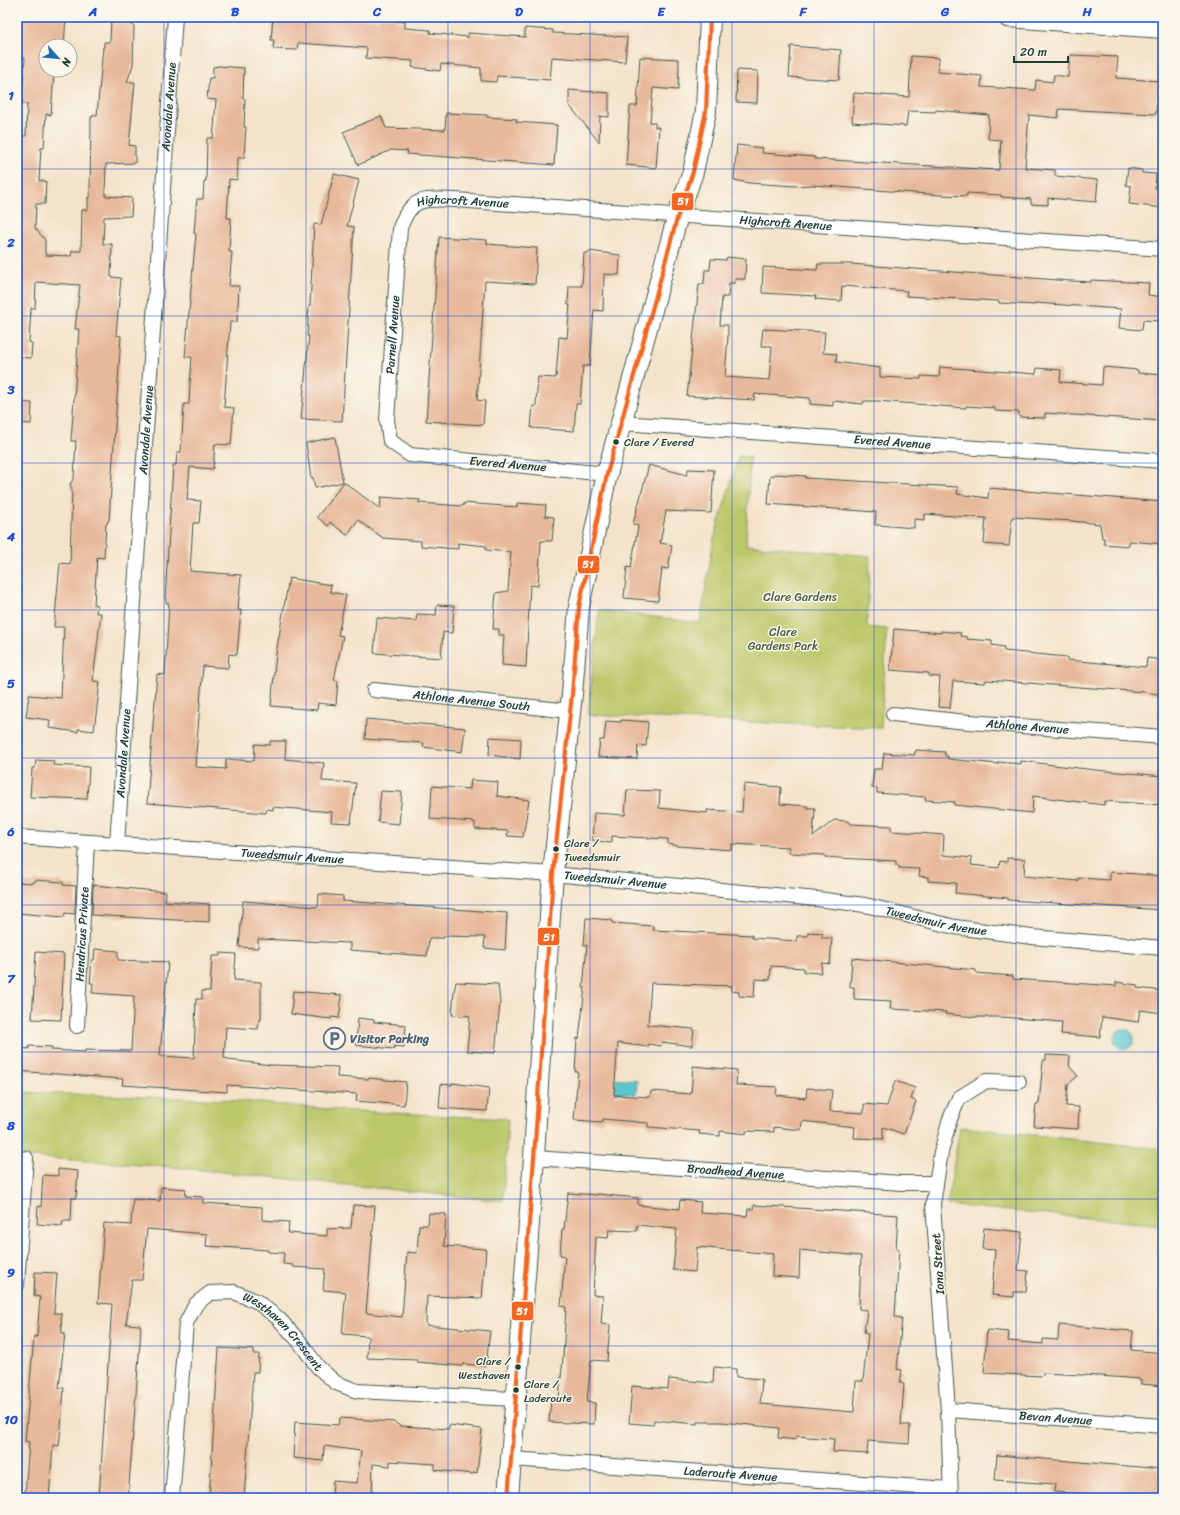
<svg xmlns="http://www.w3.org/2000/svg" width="1180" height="1515" viewBox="0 0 1180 1515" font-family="Sriracha,sans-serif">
	<rect width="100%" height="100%" fill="#fbf7ec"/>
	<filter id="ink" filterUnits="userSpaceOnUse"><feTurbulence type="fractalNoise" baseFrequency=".025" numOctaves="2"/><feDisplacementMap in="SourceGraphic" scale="8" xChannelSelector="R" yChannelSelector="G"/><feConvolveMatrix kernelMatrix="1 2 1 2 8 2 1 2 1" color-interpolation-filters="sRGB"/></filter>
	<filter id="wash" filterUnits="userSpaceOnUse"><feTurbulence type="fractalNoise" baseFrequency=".012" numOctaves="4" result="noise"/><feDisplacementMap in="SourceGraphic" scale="16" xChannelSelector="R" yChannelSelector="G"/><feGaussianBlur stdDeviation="0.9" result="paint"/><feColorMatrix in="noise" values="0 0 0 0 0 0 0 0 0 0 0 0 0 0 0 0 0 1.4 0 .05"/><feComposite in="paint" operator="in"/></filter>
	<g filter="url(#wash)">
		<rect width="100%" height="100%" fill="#f4e3ca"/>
		<path fill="#bbc869" stroke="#6d824e" d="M739 456 750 457 746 545 870 556 867 627 887 629 881 728 588 715 599 610 700 623 714 538Z
			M17 1092 229 1100 338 1110 508 1119 503 1201 183 1168 17 1156Z
			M960 1127 1163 1149V1225L947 1205Z"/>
		<path fill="#5ac7ce" stroke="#3c8281" d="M1114 1039a10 10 0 1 1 20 0a10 10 0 1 1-20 0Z
			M610 1078 637 1080 636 1094 609 1092Z"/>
		<g id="blocks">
			<path fill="#e8b89a" d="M19 17H66L64 46H46V70H59L58 74H54L51 115 46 114 44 148H41L39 181H46L45 204H36L35 228 45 240V255L71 256 72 251H81L82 210H88V197H90L91 117H93V115H97L103 47H104V42H110L111 19H125L134 26 133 65 127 82H135L129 145 135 146V163L106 164 105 196 132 198 131 216 104 217 103 244H112L111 277 121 278 116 335 121 336 109 520 106 525 104 558 97 557 94 605H97L96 613H101L93 681 100 682 94 731 78 729V732L49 728 50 720 26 717 29 695 61 698 64 627H54L60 563 70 564 72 490 70 484 74 478 76 441H71L79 329H75L80 285 36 282 35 308H31L29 342 32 343 31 358 17 357V136H26L27 104H23L22 98 25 58 17 57Z
				M273 17H341L379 20V17H396V21L405 22V28L430 30V33L468 37V33L525 37V28L553 30V33L627 37 625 62 552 57 550 80 497 76 496 82 481 81V68L441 64 440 71 412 67 413 61 366 58 367 48 298 43 297 50 273 49 274 40H271Z
				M791 46 841 50 839 80 789 77Z
				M1070 55 1118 57 1116 78 1159 81 1156 114 1059 109 1058 118 1029 115 1025 168 1055 170V176L1098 180 1096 202 1048 198V205L1031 204V199L1001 197V195L967 193V196L940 195 813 185 794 186 749 183 734 180 737 145 763 148 762 153 815 157V159L999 170 1001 140 988 139 989 115 936 110 935 112 908 111 906 126 852 122 854 93 909 97 911 56 939 58 938 72 982 76 981 87 1035 90 1036 80 1053 82 1054 75 1068 77Z
				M640 57 678 59 679 64 678 90 653 88 650 122 655 123V127H659L656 168 626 165 630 106H637Z
				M219 66 244 68 243 99H245L244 127H246L244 158H238L237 180 229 179 227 218H231L229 252H232L229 286H239L237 322H230L224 407 234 408 231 445 215 444 213 469 190 467 187 500 201 501 199 523H193L190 571 241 575 238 610H241L237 655 229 654 228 668 203 666 195 767 226 769V759L254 761 255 744 270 745V741H286L285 759 324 763 322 781 356 783 351 823 331 822 332 812 273 807V810L267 809 266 813 147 803 157 674 165 675 169 603H166V599H165L173 465H176L177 452H181L184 404H189L190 384 192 357H185L196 234 194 233 196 208 197 199H203L204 181H206L207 138H213L214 128 216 100 207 99 209 78H213V67Z
				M737 70 758 71 757 103 736 102Z
				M569 90 609 93V117L600 116 599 142 569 105Z
				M446 113 487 115V117L517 119 516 122 557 125 554 165 407 154 408 151 391 150 358 165 343 132 381 116 386 128 445 130Z
				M1128 168 1142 170V173L1156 174 1155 188 1163 189V208L1129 204 1131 186 1126 185Z
				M334 174 359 180 347 226 354 227 342 421 301 419 309 336H307L309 306H310L314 224 321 225Z
				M439 237 487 240V244L537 248 535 284 485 281 477 400 485 401 483 425 426 421Z
				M589 251 620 255 619 275 604 274 603 311 594 310 590 366H583L580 404H576L574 431 531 428 533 406H536L538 377 556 378 559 337 567 338 570 305H568L569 286H582L584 253H589Z
				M727 257 746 259 745 279H735V283H729L728 297H722L720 325H728V336L725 377 769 380 772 346H761L763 329 825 332 823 353 837 354 836 362 880 368V377L921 379V376L939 377 940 367 1036 374 1037 368 1061 370 1060 382 1102 385 1103 367 1138 370V373L1163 375V421L1045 413V418L1019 417V412L995 411V408L966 406V408L877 401H864L863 404 833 401V406L810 404V398L755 394 754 400 687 396 699 284H704L705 270H710L711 259 726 260Z
				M818 264H850L1071 281 1091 282V280L1149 283 1148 295 1163 297V321L1143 320 1142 330 1119 328 1121 309 1035 303V305L999 303V301L906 296 907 291 842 286 841 301 815 299 816 296 762 293 763 267 817 270Z
				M17 402 32 403 31 424 17 423Z
				M335 437 343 482 315 488 313 477 311 478 306 443Z
				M649 465 687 475 688 469 714 470 711 513 666 511 660 543 672 545 668 569 662 568 658 601 624 598 627 567 631 568 638 526 633 524Z
				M774 474 806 476 805 478 958 487 957 494 988 498 989 488 1163 502V544L1130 541 1128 546 1104 544V538H1102L1100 524 1072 521 1012 517 1009 546 984 544 986 518 925 514V520L914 519V528L878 525H875L876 512 768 504 770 476H774Z
				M344 482 380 509 381 497 420 500 419 503 463 506 464 503 517 507V503L546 505 545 516 554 517 552 541H541L538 586 530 585 526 667 502 665 504 635H499V629H493L496 593 508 591 511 552 486 550V546L458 543V549L421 546V541L383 538 358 520 347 535 330 522 328 526 317 517Z
				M289 578 331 585 330 592 346 595 338 635 343 636 334 680 338 681 336 705 318 703 317 710 271 706 276 654Z
				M437 605 454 606 452 633 443 632 441 658 374 653 377 618 416 621 417 614 436 615Z
				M894 629 941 633V631L961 633 960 636 967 637V639L992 641V645L1004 647V651L1067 657V660L1146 667 1147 658 1163 660V695L1145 692 1001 681 986 680 985 683 953 681 950 708 938 707 940 677 929 676V673L890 670Z
				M366 719 465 728 462 752 423 747 424 743 365 739Z
				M621 720 648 722 646 746 638 745 637 759 598 757 600 740H604L606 721 621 722Z
				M490 737 521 739 520 759 489 755Z
				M916 750 945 752V756H948V759L998 764V762L1021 764V761L1095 770 1163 776V805L1104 801V805L1033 796 1032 813 954 805 955 802 925 800 926 797 877 793V788H872L874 769H882L884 753 914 755Z
				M36 760 54 761 53 765 89 767 87 799 30 797 32 768H35Z
				M471 780 498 782 497 796 529 800 523 837 507 836 508 831 475 829V822L430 819 432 786 470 789Z
				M744 784 781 787 780 804 808 806 807 808H815L813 837 834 820 847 821 850 824 891 826V831L944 835 943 855 972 858 971 865 999 868 1000 861 1007 862V858L1025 859 1024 876 1078 881V878L1110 880V872L1163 876V910L1008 900V898L955 893 956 883 928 881V877L919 876 920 869 899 868V866L896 865V861L839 858 825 857V855L789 853V847L732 844V850L678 846 668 844V839L612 836V842L610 843 592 840 594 813 625 815 627 790 660 791 659 808 707 813V810L742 812Z
				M381 791 402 792 399 824 378 822Z
				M35 880 63 882V885L76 886 75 914 65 913 64 917 17 913V882L32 883 35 882Z
				M93 885 166 892 165 901 209 904V922L92 915Z
				M319 894 343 896V901L507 913 505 950 484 948 485 937 444 936V938H429L427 956 350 950V943L258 939V948L239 947 243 901 318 907Z
				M586 918 612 920V923L653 926V930L752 935V938L797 941V936H808V932L822 933V938H832L830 964 822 963 821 973 804 972V968L771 966 770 980 755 979 754 997 739 996V992L731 991 732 986 651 983 648 1025 694 1029 692 1046 662 1042 661 1046 648 1044V1047L618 1043 614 1095 650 1097 651 1091 691 1094 693 1066 737 1070 736 1085 777 1087 776 1095 806 1098 807 1088 832 1090 830 1111 864 1113V1104L887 1106 895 1081 915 1088 911 1099 916 1101 904 1134 883 1127V1139L854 1138 855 1127 802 1121 801 1130 774 1127V1132L746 1131V1134L720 1131V1136L699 1134 700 1131 648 1127V1123L603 1119 602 1122 574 1120 578 1072H575L577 1038 579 1039 585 988H583L587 945H584Z
				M95 949 118 951V960L168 962 160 1056 194 1058 196 999H202V991H210L212 956H220V953L236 954 234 980 261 982V1020H259L258 1029 226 1027 224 1058 229 1059V1060L271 1065 338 1067 337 1077 369 1079V1078L406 1082 404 1105 356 1101 357 1094 227 1085V1092L122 1085 123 1079 17 1071 19 1048 29 1049V1046L52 1047V1050L85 1052V1050L131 1051 134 996 92 993 93 983H90L92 960H94Z
				M36 952 64 954 61 1020 32 1019Z
				M852 958 976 970V973L1013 976V979L1116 986V982L1137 985V988L1163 991V1013L1140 1010 1138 1022 1102 1017 1100 1037 1061 1034 1062 1022 1002 1017H974L945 1014 946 1012 890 1009 891 1001 854 999V987H850Z
				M456 982 498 984 500 1003 495 1053 467 1051 470 1016 452 1015 454 992Z
				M293 991 342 995 339 1018 331 1017V1019L291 1014Z
				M358 1018 374 1020V1022L406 1025 404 1047 395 1046 394 1049 356 1045Z
				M1046 1055 1070 1056 1069 1066 1078 1076 1068 1084 1066 1106 1079 1107 1078 1129 1034 1126 1036 1104H1039L1043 1060H1046Z
				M452 1083 489 1088 487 1111 439 1108 441 1084 452 1085Z
				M58 1169 78 1171 76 1198H72L71 1221H63L62 1226 37 1224 38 1206 41 1207 43 1175 58 1176Z
				M161 1187 186 1189 185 1196 203 1197V1203L262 1207V1220L289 1222 288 1233 327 1236V1229L351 1228 353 1205 375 1206 366 1313 402 1317 407 1252 417 1253 419 1225H428L429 1213 446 1214 444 1246 486 1249 482 1298 427 1296 426 1325 490 1331 486 1366 463 1364 462 1366 417 1362V1360L367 1358 368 1336 342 1334 346 1292 323 1290 325 1269 293 1267V1265L283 1264 284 1253 268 1252V1250L206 1246 207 1234 147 1229 142 1280H132L126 1324 140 1325 141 1329 128 1498H99L112 1304 98 1303 104 1223 131 1225 133 1199 160 1201Z
				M568 1193 597 1195V1194L638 1198V1205L679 1209 680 1200 701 1202 700 1213 747 1216 748 1209H753L754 1205 898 1215 896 1249H899L895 1317 902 1318 897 1369 902 1370 900 1383 904 1384 901 1425H910L909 1444 868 1441 867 1454 833 1452 834 1439 796 1436V1440L778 1438 779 1428 722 1422H697V1424L654 1420 653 1425 629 1423 632 1386 668 1389 669 1379 713 1383 714 1367 736 1369V1377L762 1379 760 1404 854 1412 856 1381H863L868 1334 864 1333 867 1310 859 1309 861 1256 800 1250 799 1278 772 1276 773 1254 697 1247 695 1272 673 1270 677 1229 637 1225V1231L609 1230 608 1238 596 1237 593 1295 603 1296 601 1324 610 1325 607 1361 591 1360 587 1402 595 1403 594 1424 549 1422 551 1399 559 1398 563 1358 566 1307 561 1306 565 1256 560 1255 562 1229H564Z
				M984 1228 1022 1232 1018 1270 1028 1271 1026 1292H1014V1297L992 1295 995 1250 982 1249Z
				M35 1272 57 1273 54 1313H61L62 1333H65L59 1388H64L61 1428 59 1446 53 1445 49 1498 25 1496 29 1442 25 1441 34 1336 37 1337 40 1297 34 1296Z
				M1059 1325 1133 1331 1131 1350 1163 1353V1386L1141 1384V1379L1100 1376 1043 1373 1042 1376 984 1373 987 1330 1009 1332 1008 1341 1043 1344V1339L1058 1340Z
				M219 1348 254 1350V1354H259L258 1372H253L244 1498H209Z
				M340 1418 394 1422 400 1426 449 1429V1425L482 1429 477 1473 474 1472 473 1474 435 1470V1464L390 1461V1466L373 1464 372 1498H332L333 1481 357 1483 361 1451 324 1446 323 1461 293 1458 295 1422 338 1425Z
				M997 1455 1163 1469V1498H1097V1495L1054 1492 1055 1484 995 1480Z"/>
		</g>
	</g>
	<g filter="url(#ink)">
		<use href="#blocks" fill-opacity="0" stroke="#3f564a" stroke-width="1"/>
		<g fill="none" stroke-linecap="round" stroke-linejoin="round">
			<defs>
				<g id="street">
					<path id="s1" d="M622 423 1163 461"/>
					<path id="s2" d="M607 474 410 455 390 441 387 420 400 228C411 196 425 199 455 200L1163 249"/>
					<path id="s3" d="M374 690 570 711"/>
					<path id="s4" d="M893 714 957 721 1163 737"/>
					<path id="s5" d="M17 837 553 874 817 899 865 905 955 927 1032 937 1163 948"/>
					<path id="s6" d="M117 844 175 17"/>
					<path id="s7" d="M77 1026 87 842"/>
					<path id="s8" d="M534 1158 902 1183H936"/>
					<path d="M17 1285 26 1158"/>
					<path id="s9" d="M948 1410 1163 1426"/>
					<path id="s10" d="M511 1459 950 1489"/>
					<path id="s11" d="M172 1498 186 1323 196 1304 210 1293 234 1292 256 1301 278 1318 299 1341 318 1367 336 1383 357 1391 515 1399"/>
					<path d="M951 1498 948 1410 933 1204 941 1152 950 1119 959 1098 986 1081 1019 1082"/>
				</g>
				<path id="secondary" d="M1008 17 1163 28
					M508 1498 534 1158 538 1084 553 874 572 694 579 607 607 474 678 215 693 172 706 111 710 17"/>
			</defs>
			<use href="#street" stroke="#3f564a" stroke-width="16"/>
			<use href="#secondary" stroke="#3f564a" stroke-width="22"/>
			<use href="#street" stroke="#fff" stroke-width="14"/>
			<use href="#secondary" stroke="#fff" stroke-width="20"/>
			<defs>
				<path id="bus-1" d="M508 1498 534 1158 553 874 572 694 579 607 607 474 678 215 693 172 706 111 710 17"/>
			</defs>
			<use href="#bus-1" stroke="#fbf7ec" stroke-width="7"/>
			<use href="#bus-1" stroke="#f26522" stroke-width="4"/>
		</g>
	</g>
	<path fill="none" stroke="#1d4ed8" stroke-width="1" stroke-opacity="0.55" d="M164 17V1498M306 17V1498M448 17V1498M590 17V1498M732 17V1498M874 17V1498M1016 17V1498M17 169H1163M17 316H1163M17 463H1163M17 610H1163M17 758H1163M17 905H1163M17 1052H1163M17 1199H1163M17 1346H1163"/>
	<defs>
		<symbol id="parking-ring" viewBox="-11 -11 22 22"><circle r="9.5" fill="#fbf7ec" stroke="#5c6f8a" stroke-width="1.5"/><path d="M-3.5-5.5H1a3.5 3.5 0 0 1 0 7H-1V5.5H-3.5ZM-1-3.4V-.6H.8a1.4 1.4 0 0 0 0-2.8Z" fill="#5c6f8a"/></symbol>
	</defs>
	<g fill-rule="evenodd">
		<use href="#parking-ring" x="322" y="1026" width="25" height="25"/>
	</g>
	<g fill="#1f3d34" stroke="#fbf7ec" stroke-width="1.5">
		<circle cx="616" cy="442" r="3.5"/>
		<circle cx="556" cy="849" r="3.5"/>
		<circle cx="518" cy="1367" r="3.5"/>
		<circle cx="516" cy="1390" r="3.5"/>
	</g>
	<g text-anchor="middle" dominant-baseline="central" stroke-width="3" stroke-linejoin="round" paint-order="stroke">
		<g font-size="11" fill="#1f3d34" stroke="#fbf7ec" text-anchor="start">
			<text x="624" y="442">Clare / Evered</text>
			<text x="564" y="843">Clare /<tspan x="564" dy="14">Tweedsmuir</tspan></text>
			<text x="510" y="1361" text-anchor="end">Clare /<tspan x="510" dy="14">Westhaven</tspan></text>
			<text x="524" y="1384">Clare /<tspan x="524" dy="14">Laderoute</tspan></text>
		</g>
		<g font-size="12" fill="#1f3d34" stroke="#fbf7ec">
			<text stroke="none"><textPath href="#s6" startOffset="739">Avondale Avenue</textPath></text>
			<text stroke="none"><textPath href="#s2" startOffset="513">Highcroft Avenue</textPath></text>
			<text stroke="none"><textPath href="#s2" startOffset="837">Highcroft Avenue</textPath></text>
			<text stroke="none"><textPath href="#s2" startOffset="329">Parnell Avenue</textPath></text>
			<text stroke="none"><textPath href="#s6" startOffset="415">Avondale Avenue</textPath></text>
			<text stroke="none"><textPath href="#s1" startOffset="271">Evered Avenue</textPath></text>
			<text transform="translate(508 464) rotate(5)">Evered Avenue</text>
			<text stroke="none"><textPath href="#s3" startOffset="98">Athlone Avenue South</textPath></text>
			<text stroke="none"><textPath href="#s4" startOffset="135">Athlone Avenue</textPath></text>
			<text stroke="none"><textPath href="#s6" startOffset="91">Avondale Avenue</textPath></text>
			<text stroke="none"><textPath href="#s5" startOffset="276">Tweedsmuir Avenue</textPath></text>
			<text stroke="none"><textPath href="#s5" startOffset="600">Tweedsmuir Avenue</textPath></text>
			<text stroke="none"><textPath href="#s5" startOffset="924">Tweedsmuir Avenue</textPath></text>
			<text stroke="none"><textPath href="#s7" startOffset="92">Hendricus Private</textPath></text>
			<text stroke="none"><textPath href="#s8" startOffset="202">Broadhead Avenue</textPath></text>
			<text transform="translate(938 1264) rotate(-94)">Iona Street</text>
			<text stroke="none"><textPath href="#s11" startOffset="303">Westhaven Crescent</textPath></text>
			<text stroke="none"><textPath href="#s9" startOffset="108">Bevan Avenue</textPath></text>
			<text stroke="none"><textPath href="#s10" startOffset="220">Laderoute Avenue</textPath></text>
		</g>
		<g font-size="12" fill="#466041" stroke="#fbf7ec">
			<text x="800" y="597">Clare Gardens</text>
			<text x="783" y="632">Clare<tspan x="783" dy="14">Gardens Park</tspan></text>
		</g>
		<g font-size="12" font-weight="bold" fill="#4e5e75" stroke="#fbf7ec" text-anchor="start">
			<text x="350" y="1039">Visitor Parking</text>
		</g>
	</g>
	<g stroke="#fbf7ec" stroke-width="1.5">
		<rect x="671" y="192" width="23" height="19" rx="4" fill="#f26522"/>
		<rect x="577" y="555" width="23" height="19" rx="4" fill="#f26522"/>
		<rect x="537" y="927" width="23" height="19" rx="4" fill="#f26522"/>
		<rect x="511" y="1301" width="23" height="20" rx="4" fill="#f26522"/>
	</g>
	<g font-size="11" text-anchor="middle" font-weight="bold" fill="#fff">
		<text x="683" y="205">51</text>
		<text x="588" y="568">51</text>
		<text x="549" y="941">51</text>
		<text x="522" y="1315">51</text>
	</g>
	<rect width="1180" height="1515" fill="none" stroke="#fbf7ec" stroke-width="44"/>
	<g transform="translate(58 58) rotate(117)"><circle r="19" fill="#fbf7ec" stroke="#a3ada2"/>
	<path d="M0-3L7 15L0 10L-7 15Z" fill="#1f6fb2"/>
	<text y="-6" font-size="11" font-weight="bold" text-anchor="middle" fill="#1f3d34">N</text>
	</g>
	<path d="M1014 56v6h54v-6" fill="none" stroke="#1f3d34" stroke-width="2"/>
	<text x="1020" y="56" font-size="12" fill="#1f3d34" stroke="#fbf7ec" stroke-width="3" paint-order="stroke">20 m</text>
	<rect x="22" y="22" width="1136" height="1471" fill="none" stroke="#1d4ed8" stroke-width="1.5"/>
	<g font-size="13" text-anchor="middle" font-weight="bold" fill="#1d4ed8">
		<text x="93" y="16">A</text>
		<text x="235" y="16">B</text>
		<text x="377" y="16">C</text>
		<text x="519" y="16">D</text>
		<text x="661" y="16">E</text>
		<text x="803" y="16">F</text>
		<text x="945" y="16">G</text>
		<text x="1087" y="16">H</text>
		<text x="11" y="100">1</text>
		<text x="11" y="247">2</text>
		<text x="11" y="394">3</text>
		<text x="11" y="541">4</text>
		<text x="11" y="688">5</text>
		<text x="11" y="836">6</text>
		<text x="11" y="983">7</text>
		<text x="11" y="1130">8</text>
		<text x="11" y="1277">9</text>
		<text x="11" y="1424">10</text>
	</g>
</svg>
